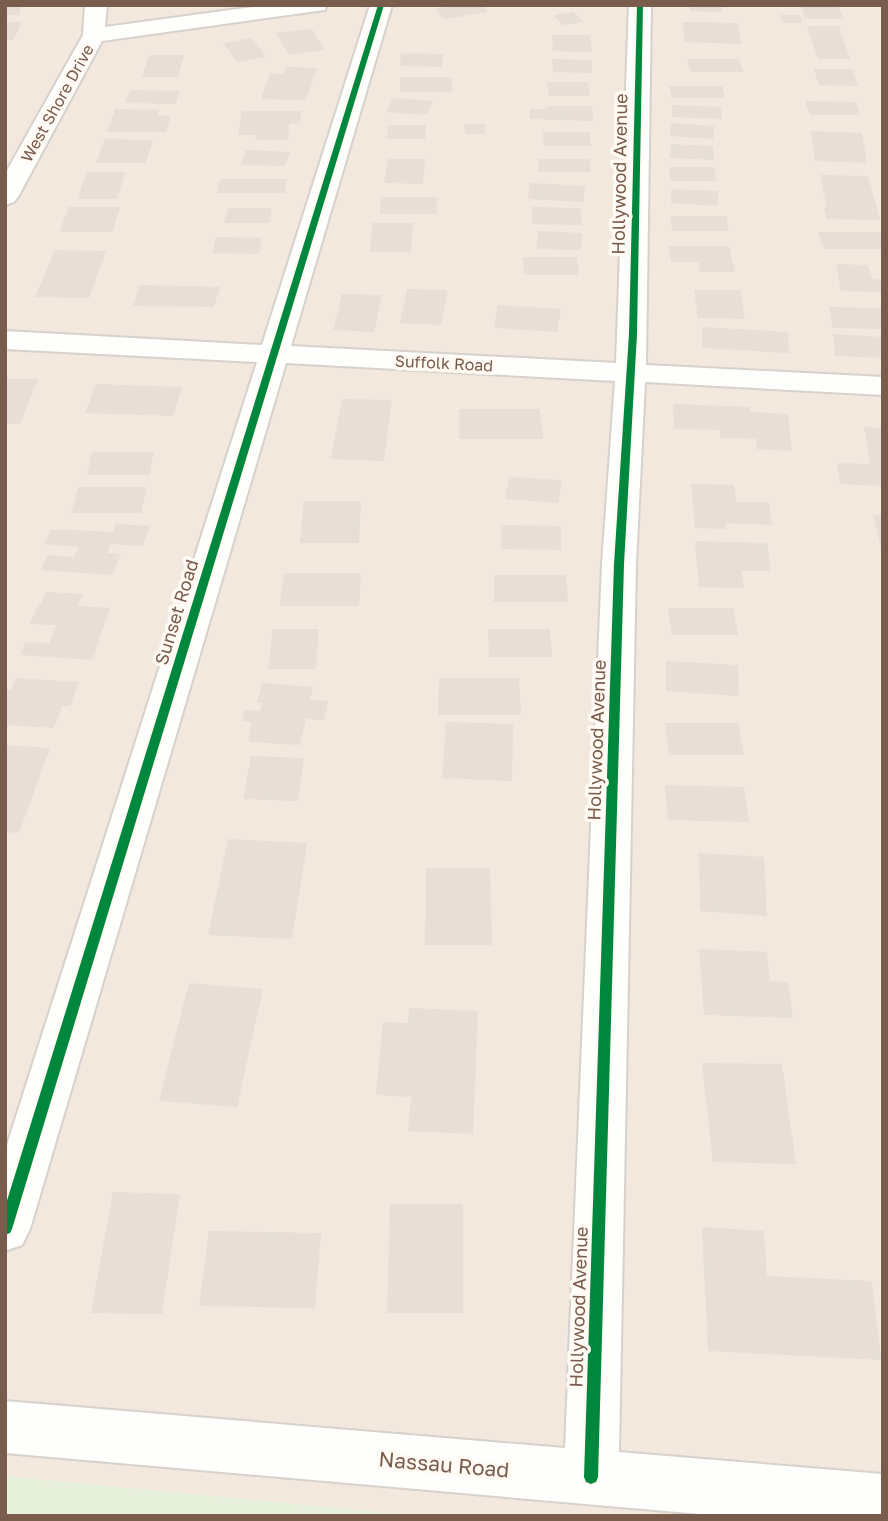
<svg xmlns="http://www.w3.org/2000/svg" width="888" height="1521" viewBox="0 0 888 1521" font-family="'Golos Text',sans-serif">
	<rect width="100%" height="100%" fill="#f9f5f0"/>
	<path fill="#f2e8de" d="M5 5H883V1516H5Z"/>
	<path fill="#e7f0db" d="M5 1476 422 1516H5Z"/>
	<path fill="#e6ded7" d="M5 5H21L19 15H5Z
		M458 5H481L488 12 445 19 435 9Z
		M690 5H722V12L690 11Z
		M800 5H838L844 19H805Z
		M573 12 584 22 563 25 553 15Z
		M780 15H800L803 23H783Z
		M5 22H22L14 40H5Z
		M682 22 738 23 741 44 685 42Z
		M807 26H839L850 59H818Z
		M312 29 325 50 289 55 276 33Z
		M552 35H590L592 52 553 51Z
		M252 38 266 57 237 62 223 43Z
		M401 53 443 54 442 67 400 66Z
		M149 55H184L178 77H142Z
		M552 59 592 60V73L553 72Z
		M687 59H739L743 72H691Z
		M286 67 317 68 306 100 261 99 270 73 284 74Z
		M814 69H852L858 86 819 85Z
		M400 77H452V92H400Z
		M547 82H588L590 96H549Z
		M669 86H722L725 98H672Z
		M130 90 180 91 176 104 125 103Z
		M393 98 433 101 427 115 386 112Z
		M805 101 856 102 860 115H810Z
		M672 105 721 107 722 119 672 117Z
		M547 106H592L593 121 530 119V109H547Z
		M115 109 159 110 157 115 171 116 166 132H107Z
		M242 111H301L300 123 289 124 288 140H255L256 135H238Z
		M671 123 714 126 713 139 670 136Z
		M464 124H485V134H465Z
		M388 125H426L425 139H387Z
		M811 131 862 133 867 163 815 161Z
		M543 132H589L591 146H544Z
		M105 139 153 140 146 163H96Z
		M671 144 713 146 714 160 670 158Z
		M246 150 290 152 285 166 241 165Z
		M388 159H425L423 184 384 183Z
		M538 159H589L591 172H539Z
		M669 167H714L717 181H671Z
		M86 172H125L117 199H78Z
		M820 175 868 176 880 220 827 219 824 208H827Z
		M220 179H287L285 193H217Z
		M530 183 585 186 583 202 528 199Z
		M671 189 718 191V206L671 203Z
		M381 197H437V214H380Z
		M68 207H120L113 232H60Z
		M532 207 581 208 582 225 532 224Z
		M228 208H272L269 223H224Z
		M670 216H726L729 231H673Z
		M372 223H413L411 252H370Z
		M538 231 582 233 581 250 537 249Z
		M818 232H880L883 249H824Z
		M216 237 262 238 259 254 212 253Z
		M668 246H729L735 272H700L698 262H671Z
		M55 250 106 251 89 298 35 297Z
		M523 257H577L579 275H524Z
		M836 264 868 265 872 279 883 280V292L841 291Z
		M140 285 220 287 214 307 133 306Z
		M407 289 448 290 441 325 400 323Z
		M694 290H740L745 319 698 318Z
		M342 294 382 295 374 332 333 330Z
		M498 305 561 309 557 332 494 328Z
		M829 307 883 308V329L833 328Z
		M702 327 788 332 789 353 702 348Z
		M833 334 883 337V358L835 356Z
		M5 379H38L20 424H5Z
		M96 384 182 387 173 416 85 413Z
		M342 399 392 400 384 461 331 459Z
		M673 404 750 407 751 412 788 414 792 451 757 449 756 439 720 438V430L674 429Z
		M459 409H540L543 439H459Z
		M864 427 883 428V486L840 484 837 463 870 464Z
		M92 452H154L149 475H87Z
		M509 477 562 480 558 503 505 499Z
		M691 484 734 485 736 502H769L772 525 725 523V529L695 528Z
		M78 487H147L141 513H71Z
		M304 501H361L359 543H300Z
		M873 515 883 516V552H882Z
		M116 524 150 526 142 546 111 544 107 553 121 554 112 575 41 570 47 555 74 557 79 547 44 544 51 529 113 532Z
		M501 525 561 526V550L501 549Z
		M695 541 767 543 771 571H741L744 588 699 587Z
		M284 573H361L359 606H280Z
		M494 575H566L568 602H494Z
		M46 592 83 594 78 606 110 608 92 660 20 655 25 642 49 643 56 625 30 624 38 604H41Z
		M668 608H733L738 635H672Z
		M273 629H319L316 669H268Z
		M488 629H550L552 657H489Z
		M666 661 738 665 739 696 666 691Z
		M16 678 79 682 70 706H62L54 728 5 725V690H11Z
		M439 678H519L521 715H438Z
		M262 683 313 687 310 700 328 701 324 720 306 719 300 745 248 742 252 722 242 721 244 710 260 711 262 703H257Z
		M446 722 513 724 512 781 442 778Z
		M665 723H738L744 755H669Z
		M5 745 50 748 19 833 5 832Z
		M251 756 304 758 298 801 243 799Z
		M665 785 744 787 749 822 668 820Z
		M228 839 307 843 292 939 208 935Z
		M699 853 764 857 767 916 700 911Z
		M426 868H490L492 945H425Z
		M699 949 767 952 770 981 788 982 793 1018 704 1015Z
		M189 983 263 989 237 1107 159 1101Z
		M409 1008 478 1011 473 1134 408 1131 411 1097 376 1095 383 1022 408 1023Z
		M702 1063 782 1064 796 1164 713 1162Z
		M113 1192 180 1194 162 1314 91 1313Z
		M390 1204H463V1313H387Z
		M702 1227 764 1231 767 1276 872 1281 881 1360 708 1351Z
		M209 1231 321 1233 315 1308 199 1306Z"/>
	<g fill="none" stroke-linecap="round" stroke-linejoin="round">
		<defs>
			<path id="minor" d="M85 5H107L105 27 267 5H327L325 10 317 11 102 41 18 197 14 202 5 205V174L83 35Z
				M370 5H392L291 346 616 363 629 5H651L646 365 883 377V395L645 382 636 564 619 1452 883 1474V1516H723L5 1453V1401L565 1448 602 564 615 381 286 363 30 1229 22 1245 5 1251V1151L257 362 5 349V331L262 345Z"/>
		</defs>
		<use href="#minor" stroke="#d7d1cb" stroke-width="4"/>
		<use href="#minor" fill="#fefefd" fill-rule="evenodd"/>
		<defs>
			<path id="cycleway" d="M378 5H384L12 1229 10 1233 5 1235V1207Z
				M637 5H643L637 334 624 564 598 1477 596 1482 591 1484 586 1482 584 1477 614 564 629 334Z"/>
		</defs>
		<use href="#cycleway" stroke="#fffaf3" stroke-width="5"/>
		<use href="#cycleway" fill="#00873e" fill-rule="evenodd"/>
	</g>
	<g text-anchor="middle" dominant-baseline="central" stroke-width="7" stroke-linejoin="round" paint-order="stroke">
		<g font-size="16" fill="#7a5c4d" stroke="#fffaf3">
			<text transform="translate(57 103) rotate(-61)">West Shore Drive</text>
			<text transform="translate(444 363) rotate(3)">Suffolk Road</text>
		</g>
		<g font-size="18" fill="#7a5c4d" stroke="#fffaf3">
			<text transform="translate(619 174) rotate(-89)">Hollywood Avenue</text>
			<text transform="translate(176 612) rotate(-73)">Sunset Road</text>
			<text transform="translate(596 740) rotate(-88)">Hollywood Avenue</text>
			<text transform="translate(578 1307) rotate(-88)">Hollywood Avenue</text>
		</g>
		<g font-size="21" fill="#7a5c4d" stroke="#fffaf3">
			<text transform="translate(444 1464) rotate(5)">Nassau Road</text>
		</g>
	</g>
	<rect width="888" height="1521" fill="none" stroke="#7a5c4d" stroke-width="14"/>
</svg>
